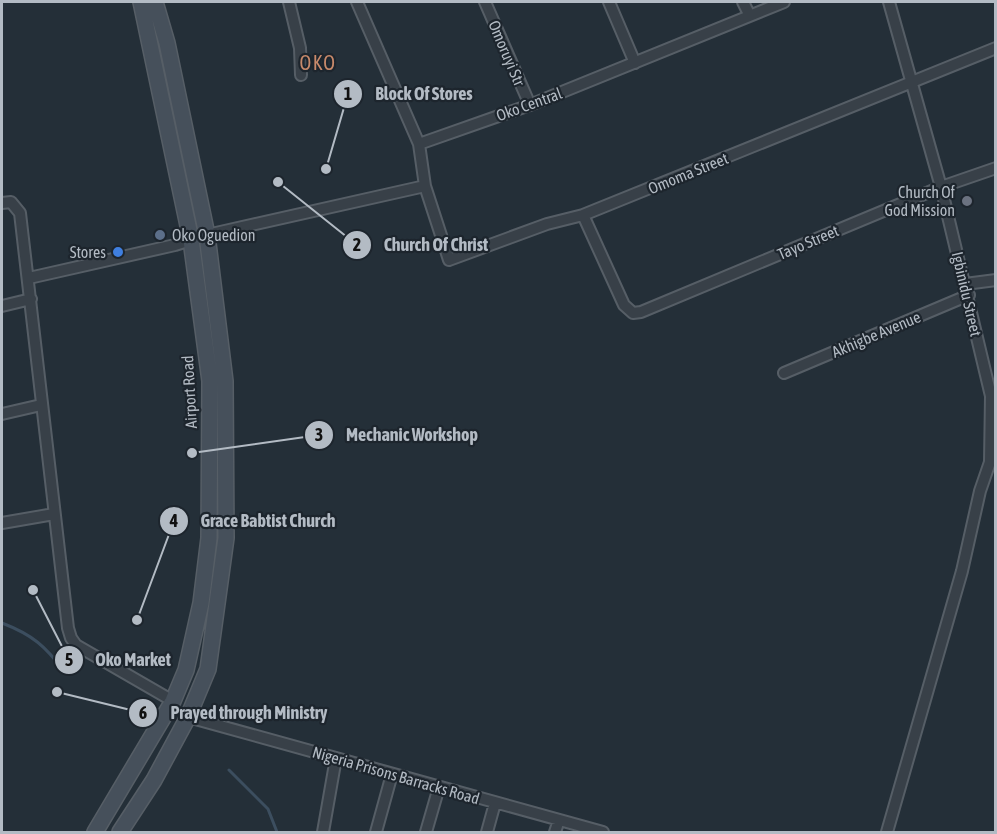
<svg xmlns="http://www.w3.org/2000/svg" width="997" height="834" viewBox="0 0 997 834" font-family="'Asap Condensed',sans-serif">
	<rect width="100%" height="100%" fill="#242f38"/>
	<g fill="none" stroke-linecap="round" stroke-linejoin="round">
		<path stroke="#3c4e5f" stroke-width="3" d="M2 623C33 635 45 646 65 672
			M229 770 268 809 277 832"/>
		<defs>
			<path id="street" d="M289 2 300 48 301 75
				M357 2 419 144 425 186 449 260 547 224 583 215 996 48
				M485 2 530 105
				M609 2 635 63
				M743 2 749 14
				M419 144 530 105 784 2
				M2 203 11 202 20 213 68 628 71 638 76 645 173 701
				M583 215 624 305 633 313 641 312 941 187 996 168
				M29 278 175 245 207 235 425 186
				M965 284 996 280
				M2 306 31 299
				M784 373 969 295
				M2 414 41 405
				M2 523 54 514
				M188 717 603 832
				M323 832 336 758
				M376 832 392 774
				M426 832 439 787
				M487 832 495 803
				M555 832 559 820
				M887 832 962 571 980 491 990 462 991 396 941 187 889 2"/>
			<path id="secondary" d="M95 832 173 701 186 670 201 603 209 538 210 381 191 240 141 2
				M120 832 154 780 188 717 208 669 226 538 225 381 207 235 167 43 155 2"/>
		</defs>
		<use href="#street" stroke="#565e66" stroke-width="14"/>
		<use href="#secondary" stroke="#565e66" stroke-width="18"/>
		<use href="#street" stroke="#384048" stroke-width="10"/>
		<use href="#secondary" stroke="#46505b" stroke-width="15"/>
	</g>
	<circle fill="#6b7280" stroke="#1d252d" stroke-width="2" cx="967" cy="201" r="6"/>
	<circle fill="#5c6f8a" stroke="#1d252d" stroke-width="2" cx="160" cy="235" r="6"/>
	<circle fill="#3f7fe0" stroke="#1d252d" stroke-width="2" cx="118" cy="252" r="6"/>
	<g text-anchor="middle" dominant-baseline="central" stroke-width="4.5" stroke-linejoin="round" paint-order="stroke">
		<g font-size="16" fill="#b3bbc4" stroke="#1d252d">
			<text transform="translate(507 53) rotate(67)">Omoruyi Str</text>
			<text transform="translate(529 104) rotate(-20)">Oko Central</text>
			<text transform="translate(688 173) rotate(-22)">Omoma Street</text>
			<text transform="translate(808 242) rotate(-23)">Tayo Street</text>
			<text transform="translate(967 294) rotate(77)">Igbinidu Street</text>
			<text transform="translate(876 334) rotate(-23)">Akhigbe Avenue</text>
			<text transform="translate(189 392) rotate(-93)">Airport Road</text>
			<text transform="translate(396 775) rotate(16)">Nigeria Prisons Barracks Road</text>
		</g>
		<g font-size="16" fill="#b3bbc4" stroke="#1d252d" text-anchor="end">
			<text x="955" y="192">Church Of<tspan x="955" dy="18">God Mission</tspan></text>
			<text x="172" y="235" text-anchor="start">Oko Oguedion</text>
			<text x="106" y="252">Stores</text>
		</g>
		<g font-size="20" letter-spacing="1.5" fill="#c88a6b" stroke="#1d252d">
			<text x="318" y="62">OKO</text>
		</g>
	</g>
	<path fill="none" stroke="#b3bbc4" stroke-width="2" d="M326 169L348 94M278 182L357 245M192 453L319 435M137 620L174 521M33 590L69 660M57 692L143 713"/>
	<g fill="#b3bbc4" stroke="#1d252d" stroke-width="2">
		<circle cx="326" cy="169" r="6"/>
		<circle cx="278" cy="182" r="6"/>
		<circle cx="192" cy="453" r="6"/>
		<circle cx="137" cy="620" r="6"/>
		<circle cx="33" cy="590" r="6"/>
		<circle cx="57" cy="692" r="6"/>
		<circle cx="348" cy="94" r="15"/>
		<circle cx="357" cy="245" r="15"/>
		<circle cx="319" cy="435" r="15"/>
		<circle cx="174" cy="521" r="15"/>
		<circle cx="69" cy="660" r="15"/>
		<circle cx="143" cy="713" r="15"/>
	</g>
	<g font-size="18" text-anchor="middle" font-weight="bold" fill="#111">
		<text x="348" y="100">1</text>
		<text x="357" y="251">2</text>
		<text x="319" y="441">3</text>
		<text x="174" y="527">4</text>
		<text x="69" y="666">5</text>
		<text x="143" y="719">6</text>
	</g>
	<g font-size="18" text-anchor="middle" font-weight="bold" fill="#b3bbc4" stroke="#1d252d" stroke-width="4.5" stroke-linejoin="round" paint-order="stroke">
		<text x="424" y="100">Block Of Stores</text>
		<text x="436" y="251">Church Of Christ</text>
		<text x="412" y="441">Mechanic Workshop</text>
		<text x="268" y="527">Grace Babtist Church</text>
		<text x="133" y="666">Oko Market</text>
		<text x="249" y="719">Prayed through Ministry</text>
	</g>
	<rect width="997" height="834" fill="none" stroke="#b3bbc4" stroke-width="6"/>
</svg>
